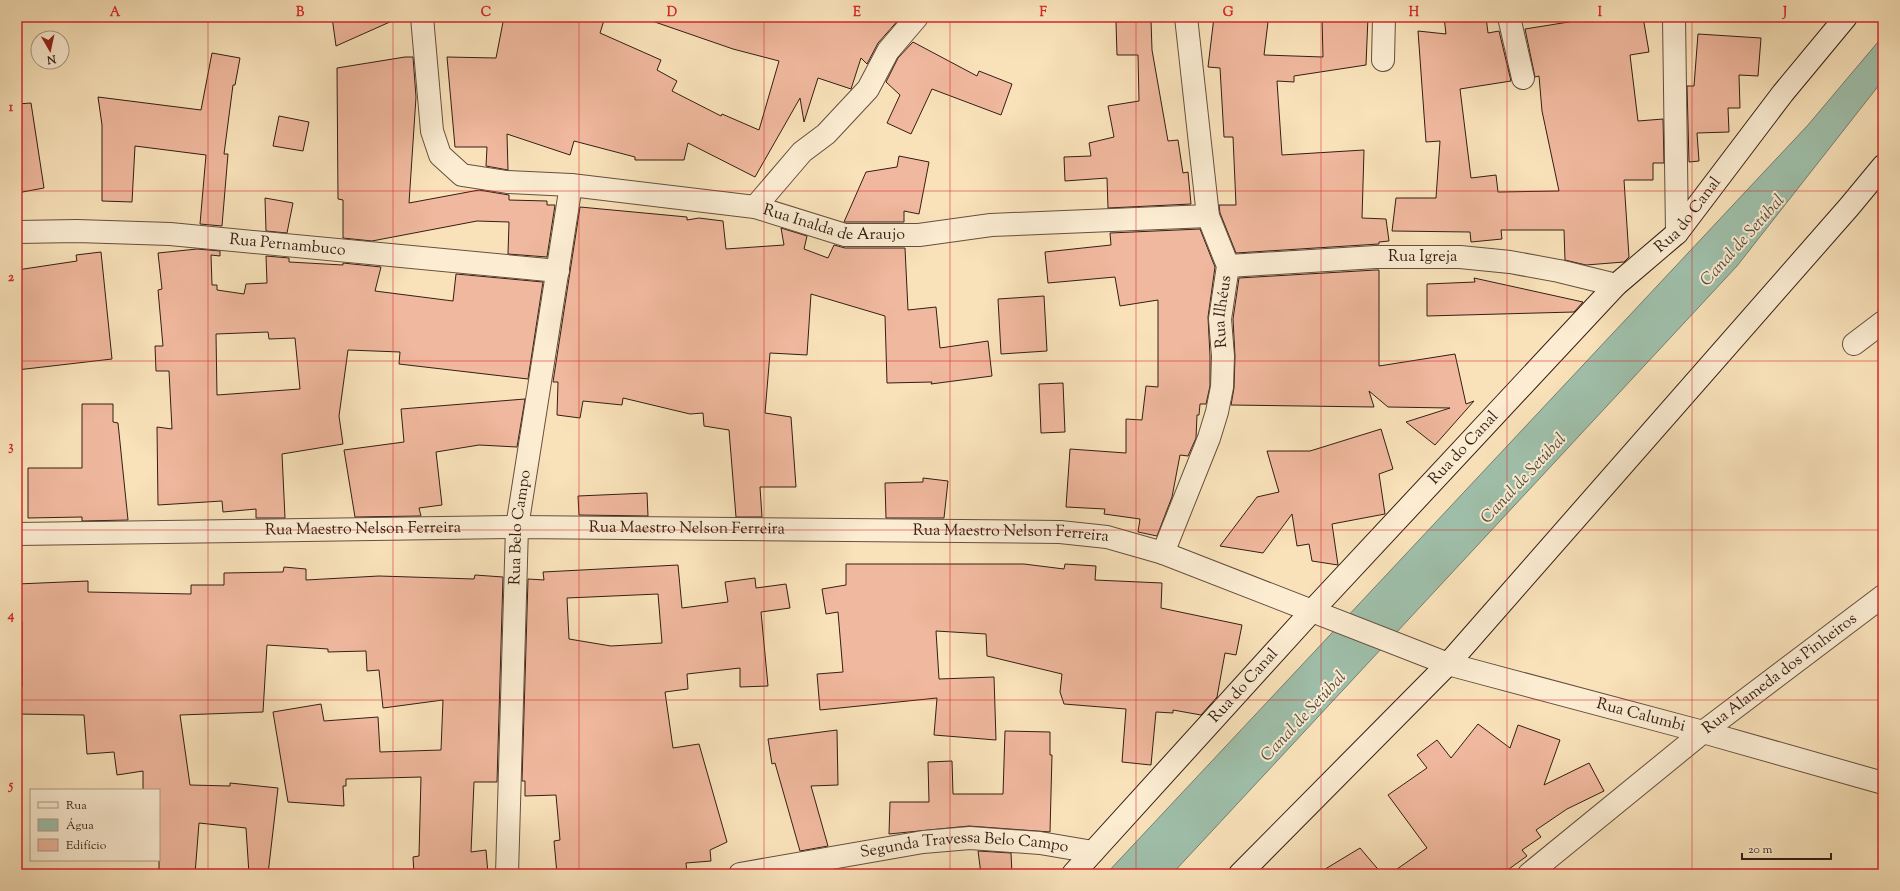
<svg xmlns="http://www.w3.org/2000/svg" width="1900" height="891" viewBox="0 0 1900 891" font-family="'Sorts Mill Goudy',serif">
	<rect width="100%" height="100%" fill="#f9e2ba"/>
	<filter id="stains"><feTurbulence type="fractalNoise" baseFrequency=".005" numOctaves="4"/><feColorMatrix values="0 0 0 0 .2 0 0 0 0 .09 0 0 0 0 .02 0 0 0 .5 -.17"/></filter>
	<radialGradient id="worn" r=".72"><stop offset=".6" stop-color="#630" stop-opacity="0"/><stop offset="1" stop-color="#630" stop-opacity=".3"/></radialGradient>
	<path fill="#9fbfaa" stroke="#757f6e" d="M1883 36V80L1737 266 1172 874H1106L1808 125Z"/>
	<path fill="#f0b89e" stroke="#351e14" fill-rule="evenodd" d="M332 17H401L336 46Z
		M504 17H605L600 33 661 60 657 70 677 81 672 91 721 116 722 114 759 130 779 61 733 49 652 21 653 17H901L878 43 867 64 861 58 851 89 818 78 804 122 800 98 755 177 688 143 684 160H635V157L574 141 570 155 507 134 508 170 486 166 487 147H455L447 57 496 58Z
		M1214 17H1231L1268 22 1264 55 1323 57 1322 17H1368L1366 65 1294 76V82L1277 81 1282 155 1364 150 1362 218 1386 219 1389 241 1379 242V244L1236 253 1220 213 1219 205H1236L1233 137H1224L1220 68 1208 67Z
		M1444 17H1486L1488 33 1499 31 1511 81 1460 89 1471 178 1496 175 1498 192 1559 191 1542 111 1539 76 1535 77 1525 29 1600 17H1643L1649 52 1630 55 1638 121 1663 119 1664 163H1653V180H1624L1629 257 1624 262 1586 265 1565 260 1564 230H1501L1502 239 1471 242 1470 232 1392 231 1396 198H1436L1440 141 1426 142 1418 31 1446 34Z
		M1151 20 1152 50 1168 141 1178 140 1183 173 1188 172 1191 204 1108 208 1107 178 1065 181 1064 157 1091 156 1089 143 1114 137 1108 106 1139 101 1138 55H1117L1116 22Z
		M1698 34 1761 38 1758 76 1739 75 1740 108H1728L1729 132 1697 133 1699 161 1689 162 1687 86H1694Z
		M913 42 977 76 979 71 1012 84 1001 115 932 89 911 134 887 123 900 95 886 82 898 58Z
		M212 53 240 58 235 85H233L224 154H228L222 226 200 224 206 155 135 146 132 202 102 201V125L98 97 201 110Z
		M405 57H413L416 97 409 203 479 190 509 195V200L547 201V205H555L547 257 508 254 509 222 477 221 372 241 343 238V200L338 199 337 68Z
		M31 103 44 188 17 193V104Z
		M279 116 309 122 303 151 273 146Z
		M899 156 929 162 919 214 904 211V222H844L866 172 897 167Z
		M265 198 293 203 287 233 266 231Z
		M580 207 687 217V220L699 218 723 221 726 249 784 245 781 228 807 236 804 249 828 258 834 245 845 248H905L908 310 936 307 940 348 988 341 992 376 931 384 932 382 887 383 885 316 811 294 807 355 770 353 765 413 791 417 796 487H760L762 517H736L729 430 704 426 703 413 690 414 623 398 622 405 583 401 580 418 557 415 558 382H553Z
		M1200 229 1215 267 1208 317 1210 356V386L1206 404H1200L1199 415H1197L1196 438 1188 456 1180 455 1172 497 1157 536 1138 532 1140 519 1104 514 1105 509 1066 507 1070 449 1126 453V419L1142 420 1146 386 1158 387V300L1120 306 1115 277 1048 283 1045 252 1111 245 1110 233Z
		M197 249 220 251V256L211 255 212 285H217V290L244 294 246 284 267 283 266 256 289 258V262L343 265V263L381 267 375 291 453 301 456 274 543 282 528 379 399 364 400 352 348 350 339 416 343 444 282 454 285 518H256V509L223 512 222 501 158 505 157 427 172 429 169 371H156L155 346H163L158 290 162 289 158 253ZM268 332 269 339 295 338 300 389 217 395 216 334Z
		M101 252 112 359 17 370V270L77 261 76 255Z
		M1376 270H1379V366L1455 354 1466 404 1474 401 1435 445 1406 422 1450 408 1388 407 1369 391 1374 407 1231 405 1234 388 1235 356 1233 319 1239 278Z
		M1474 278 1583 302 1574 312 1427 316V284L1475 282Z
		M1044 296 1047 351 1001 354 998 299Z
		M1063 383 1065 432 1041 433 1039 384Z
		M525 399 517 447 479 445 436 452 442 505 419 508 421 516H419L355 517 344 450 404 442 401 409Z
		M82 404H113V422L118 423 128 520 82 521V517L28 518V468H82Z
		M1381 429 1393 469 1379 474 1385 514 1332 524 1338 565 1312 561 1309 544 1297 546 1292 514 1263 553 1220 546 1257 497 1279 492 1267 451H1310Z
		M923 478 948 481 944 518H886L885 483 923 482Z
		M647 493 648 516 579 515 578 496Z
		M846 564H1024L1064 569 1065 564 1096 566 1095 580 1162 583 1161 608 1242 625 1236 655 1225 653 1217 697 1201 715 1173 710V713L1156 712 1151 765 1122 762 1126 709 1064 704 1060 692 1062 674 987 656 986 634 936 631 939 679 994 677 996 740 934 735 937 698 820 710 817 674 843 672 838 612 826 614 822 589 846 585Z
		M678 565 682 608 728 602 725 582 755 578 756 588 786 584 790 608 761 612 768 686 740 687V668L687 674 688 689 665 692 673 748 699 744 727 842 710 850 711 861 686 863 687 874H557L554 841 560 840 556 795 525 796V781H522L528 579 544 580 543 572ZM658 594 662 643 611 646 569 639 567 598Z
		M284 567 306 569V580L379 576 474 579 475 575 503 577 497 782H474L471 852 486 850 488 874H414L413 857 419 856 421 777 346 779V786H343L344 806 288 802 273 712 321 704 324 721 378 717 380 752 441 750 443 700 383 708 379 670 367 671 366 651 328 652V649L267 645 263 712 180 715 190 785 230 786V783L278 788 268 874H249L246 828 199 823 195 874H159V790H143V771L117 775 114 752 87 754 84 715 17 714V687H22V621H17V584L88 581V592L191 594V585H224V573L283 572Z
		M1478 724 1510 748 1518 725 1560 740 1544 785 1589 763 1604 791 1567 809 1536 830 1541 837 1522 850 1527 856 1502 874H1390L1427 848 1388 795 1427 768 1417 755 1437 740 1451 758Z
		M837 730 838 785 811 786 828 846 800 851 775 763 772 764 768 739Z
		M1005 731 1050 732V755H1052L1050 832 969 826 889 834 890 802H929L928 762 952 761 953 794H1003Z
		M1360 848 1382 874H1317Z
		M978 851 1011 853 1012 874H981Z"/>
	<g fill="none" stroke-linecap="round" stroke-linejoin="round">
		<defs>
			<g id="street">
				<path id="s1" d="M422 17 432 131 440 155 462 175 507 182 571 185 755 207 845 235H919L991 225 1208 216"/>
				<path d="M1509 17 1523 78"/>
				<path d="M1674 17 1677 233"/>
				<path d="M1383 60 1384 17"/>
				<path d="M755 207 802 152 826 134 868 89 888 51 917 17"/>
				<path id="s2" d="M17 232 77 231 170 234 558 271"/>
				<path id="s3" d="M1228 266 1376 257H1460L1510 262 1559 271 1616 285"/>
				<path d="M1854 344 1883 322"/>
				<path id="s4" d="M17 534 517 527 1060 532 1107 537 1163 553 1448 664 1703 732 1883 783"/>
				<path id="s5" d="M1163 553 1209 438 1217 412 1222 387 1223 356 1220 319 1228 266 1208 216 1186 17"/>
				<path id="s6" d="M507 874 517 527 571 185"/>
				<path id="s7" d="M740 874 923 842 970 838 1040 843 1093 852"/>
				<path id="s8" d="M1529 874 1703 732 1883 596"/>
			</g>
			<g id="secondary">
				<path id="s9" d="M1073 874 1311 612 1616 285 1677 233 1783 93 1846 17"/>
				<path d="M1240 874 1448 664 1849 207 1883 166"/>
			</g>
		</defs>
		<use href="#street" stroke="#664f3e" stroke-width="24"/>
		<use href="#secondary" stroke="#351e14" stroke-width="24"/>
		<use href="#street" stroke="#fbecd2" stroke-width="22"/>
		<use href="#secondary" stroke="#fbecd2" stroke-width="22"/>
	</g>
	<path fill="none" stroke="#d62828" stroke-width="1" stroke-opacity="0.55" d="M208 17V874M393 17V874M579 17V874M764 17V874M950 17V874M1136 17V874M1321 17V874M1507 17V874M1692 17V874M17 191H1883M17 361H1883M17 530H1883M17 700H1883"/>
	<g text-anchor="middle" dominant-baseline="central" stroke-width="4" stroke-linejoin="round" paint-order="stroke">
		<g font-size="16" fill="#351e14" stroke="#fbecd2">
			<text stroke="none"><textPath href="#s9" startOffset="902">Rua do Canal</textPath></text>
			<text stroke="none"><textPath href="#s1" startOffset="546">Rua Inalda de Araujo</textPath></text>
			<text stroke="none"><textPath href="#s2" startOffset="271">Rua Pernambuco</textPath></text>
			<text stroke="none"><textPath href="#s3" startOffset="195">Rua Igreja</textPath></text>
			<text stroke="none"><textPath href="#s5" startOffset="252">Rua Ilhéus</textPath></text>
			<text stroke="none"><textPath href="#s9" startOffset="578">Rua do Canal</textPath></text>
			<text stroke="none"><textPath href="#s6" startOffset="347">Rua Belo Campo</textPath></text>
			<text stroke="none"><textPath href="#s4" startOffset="670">Rua Maestro Nelson Ferreira</textPath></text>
			<text stroke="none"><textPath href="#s4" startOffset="346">Rua Maestro Nelson Ferreira</textPath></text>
			<text stroke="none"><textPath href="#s4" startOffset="994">Rua Maestro Nelson Ferreira</textPath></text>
			<text stroke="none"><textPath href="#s8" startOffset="321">Rua Alameda dos Pinheiros</textPath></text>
			<text stroke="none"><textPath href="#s9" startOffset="254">Rua do Canal</textPath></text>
			<text stroke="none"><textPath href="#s4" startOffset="1654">Rua Calumbi</textPath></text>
			<text stroke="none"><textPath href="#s7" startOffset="227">Segunda Travessa Belo Campo</textPath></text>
		</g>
		<g font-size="17" font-style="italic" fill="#554e41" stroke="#fbecd2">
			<text transform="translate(1743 241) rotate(-48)">Canal de Setúbal</text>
			<text transform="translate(1524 479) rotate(-47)">Canal de Setúbal</text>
			<text transform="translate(1304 717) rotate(-47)">Canal de Setúbal</text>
		</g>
	</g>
	<rect width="1900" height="891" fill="none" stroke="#f9e2ba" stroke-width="44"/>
	<rect x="30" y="789" width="130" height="72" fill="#fbecd2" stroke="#ac9a86"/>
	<rect x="38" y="802" width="20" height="6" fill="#fbecd2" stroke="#ac9a86"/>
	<text x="66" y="809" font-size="12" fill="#351e14">Rua</text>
	<rect x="38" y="819" width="20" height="12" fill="#9fbfaa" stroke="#ac9a86"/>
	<text x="66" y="829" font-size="12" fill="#351e14">Água</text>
	<rect x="38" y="839" width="20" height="12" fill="#f0b89e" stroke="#ac9a86"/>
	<text x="66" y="849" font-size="12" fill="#351e14">Edifício</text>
	<g transform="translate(50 50) rotate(171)"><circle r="19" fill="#fbecd2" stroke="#ac9a86"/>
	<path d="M0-3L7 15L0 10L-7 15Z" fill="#8f2418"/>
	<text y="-6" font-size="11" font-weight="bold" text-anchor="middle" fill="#351e14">N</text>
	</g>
	<path d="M1742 853v6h89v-6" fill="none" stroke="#351e14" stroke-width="2"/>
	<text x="1748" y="853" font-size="12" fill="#351e14" stroke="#fbecd2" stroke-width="3" paint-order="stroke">20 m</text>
	<rect x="22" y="22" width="1856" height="847" fill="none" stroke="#d62828" stroke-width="1.5"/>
	<g font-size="13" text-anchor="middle" font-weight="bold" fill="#d62828">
		<text x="115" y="16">A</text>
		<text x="300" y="16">B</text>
		<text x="486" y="16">C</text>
		<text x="672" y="16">D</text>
		<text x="857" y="16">E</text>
		<text x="1043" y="16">F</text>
		<text x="1228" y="16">G</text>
		<text x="1414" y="16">H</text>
		<text x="1600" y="16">I</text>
		<text x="1785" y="16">J</text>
		<text x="11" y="111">1</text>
		<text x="11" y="281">2</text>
		<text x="11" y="450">3</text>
		<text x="11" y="619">4</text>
		<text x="11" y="789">5</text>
	</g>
	<rect width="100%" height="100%" filter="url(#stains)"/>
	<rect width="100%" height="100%" fill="url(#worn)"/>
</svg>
